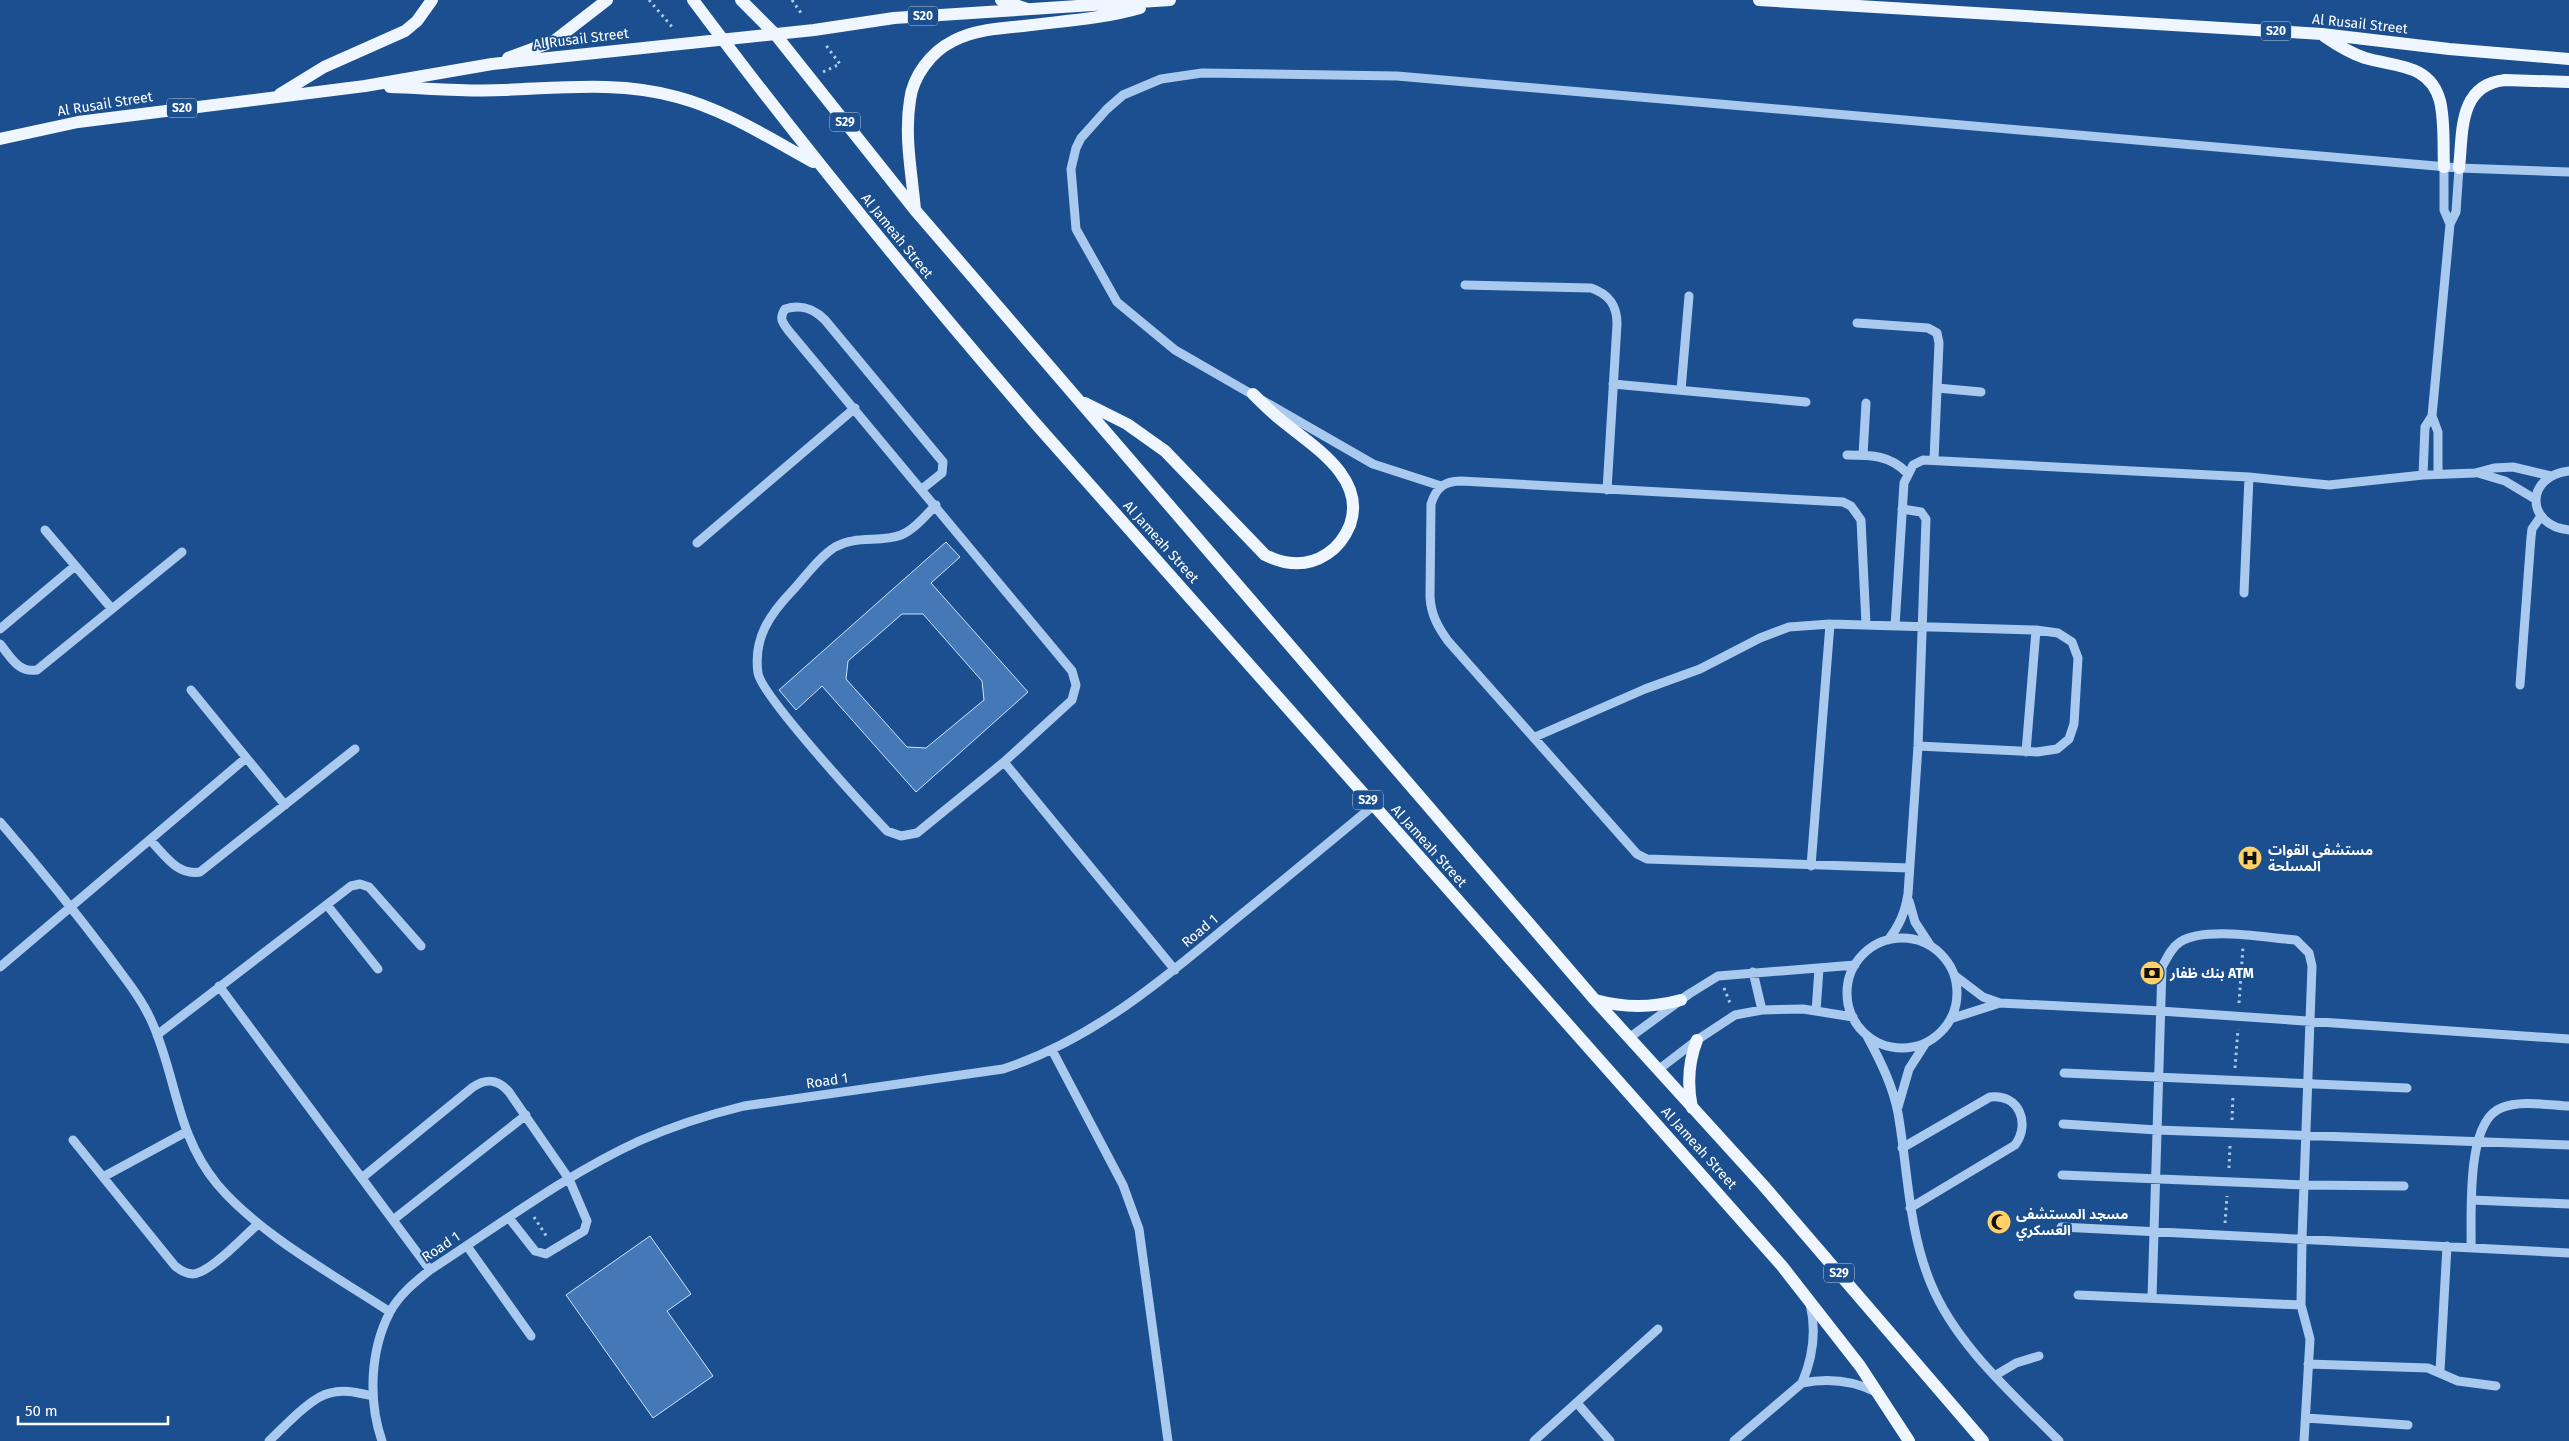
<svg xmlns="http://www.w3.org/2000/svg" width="2569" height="1441" viewBox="0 0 2569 1441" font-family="'Fira Sans','Noto Sans Arabic',sans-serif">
	<rect width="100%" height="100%" fill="#1b4f8f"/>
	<path fill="#4478b7" stroke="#cfe3fa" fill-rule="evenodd" d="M946 542 960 557 931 583 1028 692 916 792 822 686 796 710 779 690ZM902 614H923L982 681 984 700 926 748 907 747 846 679 848 661Z
		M650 1236 691 1294 667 1311 713 1376 653 1418 566 1295Z"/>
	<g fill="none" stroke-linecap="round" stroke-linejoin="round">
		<path stroke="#a9c9ee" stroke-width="3" stroke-dasharray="2.5 4" stroke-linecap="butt" d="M649 0 673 28
			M792 0 803 16
			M823 72 840 64 825 44
			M1724 988 1730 1003
			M2239 1003 2243 947
			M2235 1068 2238 1029
			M2232 1120 2233 1094
			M2229 1168 2230 1146
			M534 1217 547 1237
			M2225 1223 2227 1196"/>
		<path stroke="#a9c9ee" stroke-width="9" d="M2444 167V210L2450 224 2456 212 2459 168
			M1465 285 1591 288C1609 294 1617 305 1617 324L1607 490
			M1857 323 1928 328 1937 333 1939 343 1934 460
			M1613 384 1806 402
			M1937 388 1981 392
			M1681 390 1689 296
			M1847 455C1871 455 1890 455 1907 473
			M1863 455 1866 403
			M2569 471C2524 476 2526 526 2569 530
			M2478 473 2505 481 2535 499
			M2438 474V432L2432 416 2450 224
			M2423 475 2425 427 2432 416
			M1441 486 1373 464 1175 350 1117 302 1076 229 1071 169 1076 148 1081 138 1107 109 1123 95 1161 79 1202 73 1397 76 2459 168 2569 172
			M922 489 942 473 943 462 825 320C813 308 801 304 785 309 779 318 782 322 788 330L1072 671 1076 685 1072 700 1004 762 917 833 901 836 887 831C865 808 761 695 758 673 753 638 770 614 793 590 806 576 819 557 835 547 856 535 880 543 901 535 915 529 926 515 936 505
			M45 530 112 609
			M697 543 855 408
			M2244 593 2249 477
			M1866 624 1861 520 1851 506 1843 502 1461 481C1444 481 1436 488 1431 504L1430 597C1431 615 1438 627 1448 641L1637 854 1647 859 1909 868
			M1895 626 1904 483 1913 465 1923 460 2249 477 2329 485 2423 475 2475 473 2494 468 2513 467 2551 476
			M0 629 75 566
			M0 644C11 657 18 673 37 670L182 552
			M2520 685 2531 537 2532 529 2541 516
			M191 690 285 805
			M1535 737 1645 689 1700 669 1760 638 1789 627 1830 624 2036 630 2058 633 2072 642 2078 658 2074 724 2069 739 2057 749 2037 752 1918 746
			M2026 752 2036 630
			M1004 762 1175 970
			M0 822C37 865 73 909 107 954 123 976 140 996 151 1020 177 1076 175 1133 217 1184 260 1235 334 1275 390 1312
			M150 840C165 855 177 876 200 872L355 749
			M1811 866 1830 624
			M1909 901 1915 922 1930 945
			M327 905 378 969
			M1847 993a55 55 0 1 1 110 0a55 55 0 1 1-110 0Z
			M1888 940C1900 925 1905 912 1908 894L1918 746 1926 519 1921 512 1902 509
			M0 967 246 758
			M1753 972 1762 1010
			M1954 975 1983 997 2000 1003
			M219 986 430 1270
			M1816 1011 1819 969
			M1953 1018 2000 1003 2160 1011 2569 1039
			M157 1035 351 886 360 884 369 887 421 946
			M1867 1036C1880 1060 1893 1086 1898 1113 1908 1170 1908 1229 1931 1284 1956 1345 2013 1394 2059 1441
			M1629 1038 1689 994 1718 976 1855 965
			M1052 1050 1123 1185 1139 1229 1168 1441
			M1658 1070 1697 1040 1735 1015 1762 1010 1803 1009 1853 1017
			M2064 1073 2407 1088
			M1898 1107 1909 1069 1925 1044
			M2063 1124 2157 1130 2569 1145
			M73 1140 175 1266C180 1270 186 1274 193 1274 210 1273 244 1236 258 1224
			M1902 1148 1990 1097C2019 1093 2031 1124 2015 1145L1910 1208
			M2062 1175 2304 1185 2404 1186
			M103 1177 186 1132
			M363 1177 473 1087C487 1078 498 1079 509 1092L569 1179 587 1221 584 1231 546 1254 535 1251 509 1218
			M2472 1200 2569 1204
			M393 1220 526 1115
			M2061 1227 2569 1253
			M467 1246 531 1336
			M2471 1248C2472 1216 2465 1122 2501 1108 2520 1100 2548 1105 2569 1106
			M2078 1295 2301 1305
			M2152 1298 2162 967C2167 958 2171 948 2180 942 2205 926 2266 938 2296 940L2309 953 2312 966 2302 1239 2301 1305 2310 1339 2304 1441
			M2308 1364 2428 1368 2458 1381 2496 1386
			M2440 1371 2447 1246
			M1996 1375 2016 1363 2039 1356
			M1802 1383C1828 1378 1852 1380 1876 1392
			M1577 1403 1610 1441
			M2306 1418 2408 1425
			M269 1441C283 1428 312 1396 330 1393 345 1389 358 1393 373 1396
			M382 1441C368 1401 370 1350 390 1312 399 1295 415 1282 430 1270 498 1226 565 1175 639 1141 673 1126 707 1115 744 1106L1003 1069C1090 1041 1163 980 1232 922 1279 884 1326 845 1373 806
			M1534 1441 1658 1329
			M1734 1441 1802 1383C1813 1357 1817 1332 1810 1304"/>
		<path stroke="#f0f6ff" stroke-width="12" d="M693 0C802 146 917 286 1036 424L1782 1266 1860 1366 1909 1441
			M741 0 775 34 915 210 1595 1000 1763 1185 1983 1441
			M1001 0 1027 9
			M1759 0 2322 34 2449 49 2569 59
			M2324 36C2337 45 2350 53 2365 58 2395 67 2430 63 2440 101 2445 122 2443 146 2444 167
			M508 58 554 41 607 0
			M390 87C427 88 466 92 503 90 561 88 620 81 677 97 726 110 769 138 813 162
			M280 94 324 67 405 31 417 21 432 0
			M0 139 78 122 365 86 492 64 814 30 894 18 1170 0
			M2459 168C2463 132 2458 85 2505 80L2569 82
			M915 210C912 174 904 137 910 100 913 76 931 52 953 41 973 30 1000 28 1023 26 1062 21 1102 19 1140 8
			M1085 403 1127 424 1165 451 1265 555C1285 565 1307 567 1327 554 1338 547 1345 537 1350 525 1367 477 1311 445 1281 420 1271 412 1262 403 1253 394
			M1595 1000C1625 1008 1651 1008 1681 1000
			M1692 1108C1687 1084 1688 1063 1697 1040"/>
	</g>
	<defs>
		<symbol id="hospital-disc" viewBox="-11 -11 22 22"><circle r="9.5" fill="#ffd166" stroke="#1b4f8f"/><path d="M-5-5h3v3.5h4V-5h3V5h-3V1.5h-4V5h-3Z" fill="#111"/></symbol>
		<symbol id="bank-disc" viewBox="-11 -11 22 22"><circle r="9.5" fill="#ffd166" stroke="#1b4f8f"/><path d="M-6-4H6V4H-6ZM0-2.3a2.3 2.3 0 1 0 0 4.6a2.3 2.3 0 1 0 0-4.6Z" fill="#111"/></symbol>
		<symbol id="mosque-disc" viewBox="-11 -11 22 22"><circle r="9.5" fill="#ffd166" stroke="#1b4f8f"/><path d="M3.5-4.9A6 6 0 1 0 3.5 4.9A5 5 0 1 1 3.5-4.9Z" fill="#111"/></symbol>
	</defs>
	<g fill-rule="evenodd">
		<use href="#hospital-disc" x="2236" y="844" width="28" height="28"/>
		<use href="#bank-disc" x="2138" y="959" width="28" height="28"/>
		<use href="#mosque-disc" x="1985" y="1208" width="28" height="28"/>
	</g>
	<g text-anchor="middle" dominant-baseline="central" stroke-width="4" stroke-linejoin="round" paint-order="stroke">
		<g fill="#1b4f8f" stroke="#bbcadd" stroke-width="1">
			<rect x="908" y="6.5" width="30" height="19" rx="4"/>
			<rect x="2261" y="21.5" width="30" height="19" rx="4"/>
			<rect x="167" y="98.5" width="30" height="19" rx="4"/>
			<rect x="830" y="112.5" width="30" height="19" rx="4"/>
			<rect x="1353" y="790.5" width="30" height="19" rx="4"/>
			<rect x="1824" y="1263.5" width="30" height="19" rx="4"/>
		</g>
		<g font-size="12" font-weight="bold" fill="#fff">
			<text x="923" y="16">S20</text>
			<text x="2276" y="31">S20</text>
			<text x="182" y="108">S20</text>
			<text x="845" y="122">S29</text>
			<text x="1368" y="800">S29</text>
			<text x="1839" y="1273">S29</text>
		</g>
		<g font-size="14" fill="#fff" stroke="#1b4f8f">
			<text transform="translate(2360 24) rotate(6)">Al Rusail Street</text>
			<text transform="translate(581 39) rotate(-7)">Al Rusail Street</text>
			<text transform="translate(105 104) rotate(-9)">Al Rusail Street</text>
			<text transform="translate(897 236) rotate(51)">Al Jameah Street</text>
			<text transform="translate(1161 542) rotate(48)">Al Jameah Street</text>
			<text transform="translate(1429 846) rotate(48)">Al Jameah Street</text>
			<text transform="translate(1200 931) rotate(-40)">Road 1</text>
			<text transform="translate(827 1081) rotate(-8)">Road 1</text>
			<text transform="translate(1699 1148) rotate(48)">Al Jameah Street</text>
			<text transform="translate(441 1247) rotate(-34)">Road 1</text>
		</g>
		<g font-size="14" font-weight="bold" fill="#fff" stroke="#1b4f8f" text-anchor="start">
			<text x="2268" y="850">مستشفى القوات<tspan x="2268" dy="16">المسلحة</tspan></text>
			<text x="2170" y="973">بنك ظفار ATM</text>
			<text x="2016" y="1214">مسجد المستشفى<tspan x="2016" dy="16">العسكري</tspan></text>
		</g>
	</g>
	<path d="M18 1416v8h150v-8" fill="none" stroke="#ffffff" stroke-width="2.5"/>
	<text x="25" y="1416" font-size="15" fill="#ffffff" stroke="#1b4f8f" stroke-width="4" paint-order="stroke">50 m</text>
</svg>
